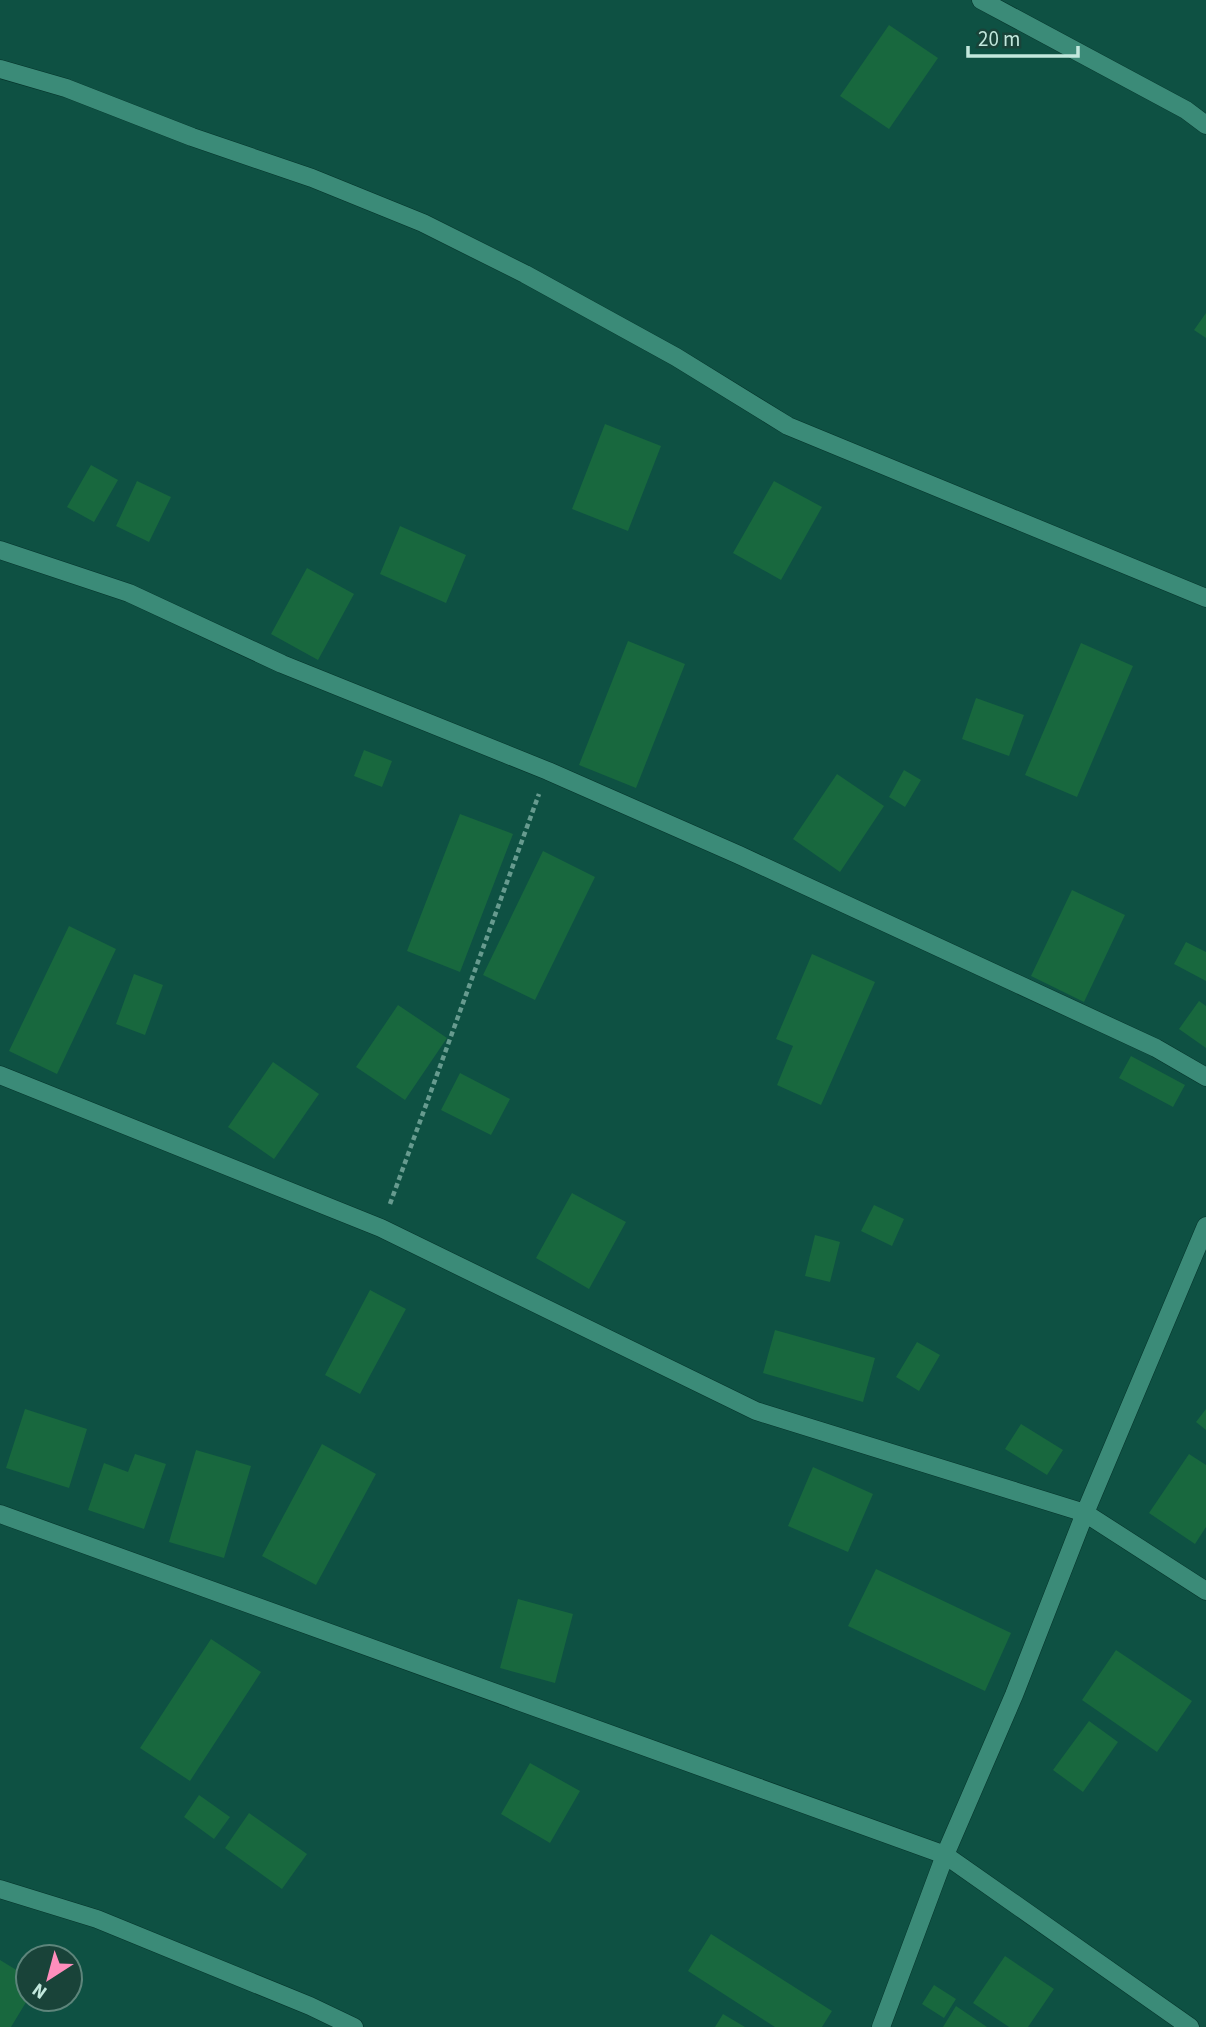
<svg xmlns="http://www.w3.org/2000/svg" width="1206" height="2027" viewBox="0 0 1206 2027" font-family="'Source Sans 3',sans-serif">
	<rect width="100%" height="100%" fill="#0e5143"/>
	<path fill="#18683e" d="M889 25 938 58 889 129 840 96Z
		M1206 313V338L1194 330Z
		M605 424 661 446 628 531 572 509Z
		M91 465 118 480 94 522 67 507Z
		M137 481 171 497 149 542 116 526Z
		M774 481 822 507 781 580 733 553Z
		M400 526 466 555 446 603 380 574Z
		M307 568 354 594 318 660 271 634Z
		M628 641 685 664 636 788 579 765Z
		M1081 643 1133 666 1077 797 1025 775Z
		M976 698 1024 715 1009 756 962 739Z
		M364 750 392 761 382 787 354 776Z
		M904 770 921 780 905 807 889 797Z
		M837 774 884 806 840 872 793 839Z
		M460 814 513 834 460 972 407 951Z
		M543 851 595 877 535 1000 483 975Z
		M1072 890 1125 915 1084 1002 1031 976Z
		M69 926 116 949 57 1074 9 1051Z
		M1186 942 1206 952V981L1174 964Z
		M812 954 875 982 821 1105 777 1085 793 1046 776 1039Z
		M134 974 163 985 145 1035 116 1024Z
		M1199 1001 1206 1006V1048L1179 1029Z
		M398 1005 447 1038 405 1100 356 1067Z
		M1131 1056 1185 1085 1173 1107 1119 1078Z
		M273 1062 319 1094 274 1159 228 1127Z
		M460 1073 510 1099 491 1135 441 1110Z
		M572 1193 626 1222 589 1289 536 1258Z
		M874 1205 904 1219 892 1246 861 1231Z
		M815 1235 840 1242 830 1282 805 1276Z
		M370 1290 406 1309 360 1394 325 1375Z
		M775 1330 875 1358 863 1402 763 1373Z
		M917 1342 940 1355 919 1391 896 1377Z
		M25 1409 87 1429 69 1488 6 1468Z
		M1206 1409V1430L1196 1422Z
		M1021 1424 1063 1450 1047 1475 1005 1449Z
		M322 1444 376 1474 316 1585 262 1556Z
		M196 1450 251 1466 224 1558 169 1542Z
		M135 1454 166 1464 144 1529 88 1510 104 1463 128 1472Z
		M1189 1454 1206 1465V1527L1195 1544 1149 1513Z
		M813 1467 873 1494 848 1552 788 1526Z
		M876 1569 1011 1633 985 1691 848 1626Z
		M518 1599 573 1614 555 1683 500 1668Z
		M211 1639 261 1672 190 1781 140 1748Z
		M1116 1650 1192 1701 1157 1752 1082 1700Z
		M1089 1721 1118 1742 1083 1792 1053 1770Z
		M530 1763 580 1791 550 1843 501 1814Z
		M199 1795 230 1817 214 1839 184 1817Z
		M249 1813 307 1854 282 1889 225 1848Z
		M711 1934 832 2011 822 2027H775L688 1971Z
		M1005 1956 1054 1989 1028 2027H1009L973 2003Z
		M0 1960 28 1977V1999L11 2027H0Z
		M934 1985 956 1999 944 2018 922 2004Z
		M956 2006 987 2027H943Z
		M723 2014 745 2027H715Z"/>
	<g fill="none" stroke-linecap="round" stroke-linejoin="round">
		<defs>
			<path id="street" d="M981 0 1186 110 1206 125
				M0 69 66 88 192 137 312 178 423 223 525 274 676 357 788 426 1206 598
				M0 550 129 593 282 664 548 771 739 855 1156 1048 1206 1077
				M0 1075 381 1228 756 1411 1085 1513 1206 1591
				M0 1514 945 1855 1190 2027
				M0 1889 97 1919 310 2006 354 2027
				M881 2027 945 1855 1014 1695 1085 1513 1206 1226"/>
		</defs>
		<use href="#street" stroke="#05332a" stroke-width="19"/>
		<path stroke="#679b8f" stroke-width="4.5" stroke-dasharray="5 3.5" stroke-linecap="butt" d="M390 1204 539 794"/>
		<use href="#street" stroke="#3b8b78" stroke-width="18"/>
	</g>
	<g transform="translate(49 1978) rotate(216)"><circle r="33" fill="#194339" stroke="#5d857b" stroke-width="2"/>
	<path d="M0-5L12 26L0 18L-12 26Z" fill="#fe8ebc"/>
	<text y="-10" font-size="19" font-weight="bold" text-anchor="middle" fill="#c2e8dd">N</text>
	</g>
	<path d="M968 46v10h110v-10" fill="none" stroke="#c2e8dd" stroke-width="3.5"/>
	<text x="978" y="46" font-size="21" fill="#c2e8dd" stroke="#194339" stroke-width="5" paint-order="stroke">20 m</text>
</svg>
